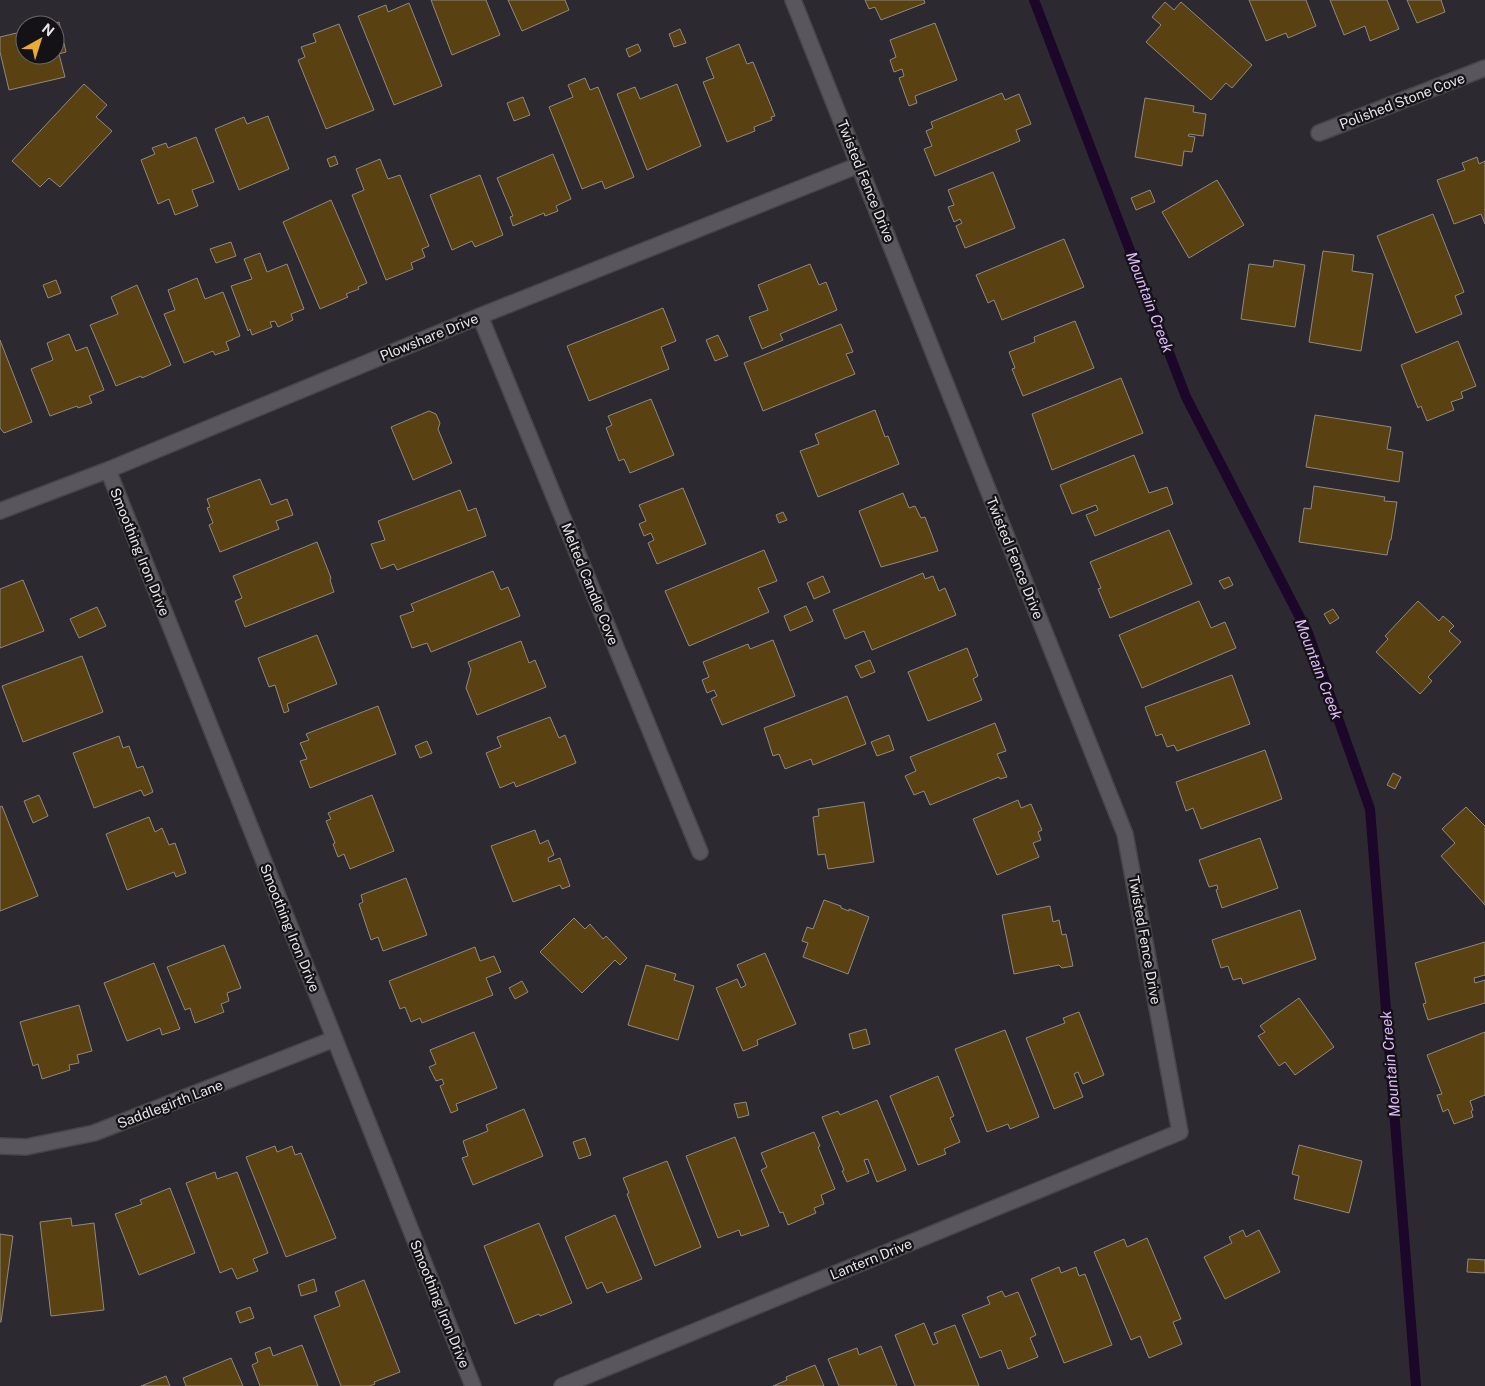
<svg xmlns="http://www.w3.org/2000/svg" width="1485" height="1386" viewBox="0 0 1485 1386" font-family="'Public Sans',sans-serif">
	<rect width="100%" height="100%" fill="#2d2930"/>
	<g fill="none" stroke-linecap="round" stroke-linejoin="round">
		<path stroke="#1c0629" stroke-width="10" d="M1034 0 1186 397 1308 633 1370 809 1416 1386"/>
	</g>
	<path fill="#594111" stroke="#8e8981" d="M431 0H486L500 35 452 55Z
		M508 0H565L569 10 522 31Z
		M865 0H924L925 3 881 20 875 7 869 9Z
		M1249 0H1306L1316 26 1288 38 1286 33 1266 41Z
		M1330 0H1387L1399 29 1370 41 1365 26 1344 35Z
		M1407 0H1441L1445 12 1417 23Z
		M1165 2 1174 10 1181 2 1252 65 1232 88 1226 83 1211 100 1146 42 1161 25 1152 17Z
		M409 3 442 86 394 105 358 16 386 5 388 12Z
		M59 22 66 52 59 54 65 77 9 90 0 52V37L25 31V55H55V25H47Z
		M935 23 957 80 915 96 917 103 909 106 899 78 904 76 902 69 894 72 890 60 896 57 890 40Z
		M339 24 374 110 326 129 298 60 305 57 301 47 316 42 313 34Z
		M680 29 686 43 674 47 669 34Z
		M638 44 641 51 629 57 626 49Z
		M739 44 747 64 753 62 775 116 771 117 772 120 754 127 755 131 727 142 703 82 714 78 706 58Z
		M585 78 590 90 598 87 634 177 605 189 602 181 582 189 549 107 573 97 568 85Z
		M84 84 107 105 96 117 112 131 60 187 49 178 40 187 12 161Z
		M677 84 701 146 647 170 617 94 635 87 640 99Z
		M1002 93 1005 100 1019 94 1031 124 1016 130 1020 141 935 176 924 149 932 146 926 131 933 128 931 122Z
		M523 97 530 115 514 121 507 103Z
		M1145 98 1194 106 1193 112 1206 114 1203 136 1189 134 1188 136 1195 137 1192 152 1184 151 1182 166 1135 157Z
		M268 116 289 169 239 190 215 129 244 117 247 124Z
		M196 137 214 182 192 190 198 206 175 215 169 199 158 204 141 160 155 154 152 148 166 143 168 148Z
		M553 154 571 199 556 206 558 211 545 216 544 213 513 226 510 217 513 216 497 178Z
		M335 156 338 164 330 167 327 159Z
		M1477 157 1479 164 1485 161V224L1481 214 1454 224 1437 180 1465 170 1462 163Z
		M380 159 388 179 400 175 429 246 422 249 425 257 411 263 413 269 386 280 352 195 364 190 356 169Z
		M993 172 1015 228 965 248 956 226 962 223 960 219 954 222 948 207 954 205 948 190Z
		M480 175 503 235 475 247 472 241 452 250 430 195Z
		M1217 180 1244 225 1189 258 1162 212Z
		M1150 190 1155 202 1136 210 1131 198Z
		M331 200 367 283 358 287 359 289 346 294 348 297 320 309 283 222Z
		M1433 214 1464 292 1455 296 1462 314 1416 333 1377 236Z
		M1064 239 1084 287 1002 320 994 300 988 303 976 275Z
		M231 242 236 256 216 263 210 249Z
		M1323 251 1354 255 1352 271 1373 274 1361 351 1309 342Z
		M260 253 267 272 287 264 304 309 291 314 293 320 278 327 275 321 270 322 272 327 252 335 250 329 248 331 231 286 252 279 244 259Z
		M1274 260 1305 265 1295 327 1241 319 1249 264 1273 267Z
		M810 264 819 285 826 282 837 310 780 334 783 340 762 349 749 317 768 310 758 285Z
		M197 278 205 299 223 292 240 336 226 342 229 350 215 355 213 351 184 363 164 314 175 310 168 290Z
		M56 280 61 293 48 298 43 285Z
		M137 285 171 365 142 378 141 376 116 386 90 325 118 314 111 297Z
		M663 308 676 341 661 347 669 369 589 401 567 346Z
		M1075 321 1094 368 1023 396 1012 369 1015 368 1009 352 1035 342 1034 337Z
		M841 324 853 352 846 354 855 374 763 411 744 363Z
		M69 334 76 351 87 347 104 390 89 396 92 403 78 408 77 406 50 416 31 369 53 360 47 343Z
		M718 335 728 356 715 361 706 340Z
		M0 340 32 422 4 433 0 428Z
		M1458 341 1476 386 1461 392 1463 398 1451 402 1454 410 1427 421 1421 406 1418 408 1401 365Z
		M1121 378 1143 433 1052 470 1032 414Z
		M651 399 674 455 630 473 624 459 619 461 606 428 612 425 608 416Z
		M875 410 885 437 888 436 899 464 818 497 800 451 819 444 815 434Z
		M429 411 436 414 440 423 438 429 452 463 413 480 391 427Z
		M1315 415 1391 427 1387 449 1403 452 1399 482 1306 467Z
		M1134 455 1149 493 1167 487 1173 504 1095 536 1086 515 1098 510 1096 505 1072 514 1060 485Z
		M260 479 271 505 287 499 293 515 276 521 279 529 220 552 209 525 213 523 207 508 210 507 207 499Z
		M1314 486 1385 497 1384 501 1397 502 1391 540H1390L1387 555 1299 542 1304 508 1311 509Z
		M683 488 706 544 657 564 648 543 654 540 651 533 644 536 639 524 646 521 639 505Z
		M460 490 468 511 476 508 486 536 397 570 394 564 381 569 371 544 385 540 378 521Z
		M903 493 909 508 915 506 921 518 925 517 938 551 881 567 859 511Z
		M783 512 787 520 779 523 776 515Z
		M1169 530 1192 584 1110 618 1098 589 1101 588 1090 562Z
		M317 542 331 578 330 580 334 592 245 627 235 601 242 598 233 576Z
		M764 550 777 581 758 588 769 612 689 646 665 591Z
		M493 571 501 590 508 587 520 616 431 652 427 643 412 648 400 616 414 611 411 604Z
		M923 573 925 579 933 576 939 591 945 588 956 615 872 650 864 631 845 639 833 610Z
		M823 576 830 592 814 599 807 583Z
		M1229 577 1233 585 1224 589 1219 581Z
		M23 580 44 631 0 648V589Z
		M1199 601 1211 628 1225 622 1236 648 1142 688 1119 635Z
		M1418 601 1439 621 1443 616 1451 623 1454 626 1449 631 1461 642 1428 677 1432 681 1420 694 1376 652 1388 639 1385 636Z
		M806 606 813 621 790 631 784 616Z
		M97 607 106 626 79 638 70 619Z
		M1333 609 1339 618 1330 624 1324 614Z
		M317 635 337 684 287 704 289 711 284 713 275 685 269 687 258 658Z
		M773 640 795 696 722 725 711 699 717 696 714 690 707 693 702 680 709 677 703 662 748 644 750 649Z
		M521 641 529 663 535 660 546 687 477 715 466 688 471 670 468 662Z
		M967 648 978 676 973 679 982 700 928 721 908 672Z
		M82 656 103 712 23 742 2 686Z
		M870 660 875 672 861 678 855 666Z
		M1232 675 1250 724 1177 751 1174 745 1167 747 1162 734 1156 736 1145 707Z
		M847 696 866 744 813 765 811 759 785 769 779 754 773 756 764 728Z
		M378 706 396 754 310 788 300 761 307 759 300 743 309 740 306 734Z
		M550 717 559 738 565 735 576 763 516 787 514 782 500 788 486 753 501 747 497 737Z
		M995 723 1006 751 997 754 1007 777 1000 779 999 777 930 805 924 791 914 795 905 776 916 771 910 757Z
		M889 735 894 750 877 756 871 742Z
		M119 736 123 748 129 746 137 768 143 766 153 792 144 796 141 790 94 808 73 753Z
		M427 741 432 753 420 758 415 746Z
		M1265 750 1282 799 1201 829 1193 808 1186 811 1176 782Z
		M1393 773 1401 777 1395 789 1387 785Z
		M39 795 48 816 33 823 24 801Z
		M372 795 394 851 350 869 344 854 338 857 333 844 335 843 326 821 331 819 328 813Z
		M1018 800 1021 808 1031 804 1042 830 1038 832 1041 840 1033 843 1039 857 997 875 973 819Z
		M864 802 874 862 828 869 825 854 818 855 813 817 819 816 818 809Z
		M2 806 38 896 0 911V807Z
		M1466 807 1485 826V905L1441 856 1455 843 1442 829Z
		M149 817 155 832 162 828 169 845 175 843 186 873 176 877 174 872 127 890 106 834Z
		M535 830 540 844 548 840 554 855 548 858 549 862 560 858 570 886 562 889 560 885 513 902 491 846Z
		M1260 838 1278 888 1222 908 1216 890 1218 889 1217 885 1209 887 1199 860Z
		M406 878 427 935 383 951 378 937 371 940 359 904 363 902 361 895Z
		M824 900 841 906V908L849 911V909L869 917 848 974 803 957 808 943 802 941 807 927 813 929Z
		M1050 906 1053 922 1059 920 1062 935 1066 934 1073 966 1062 968 1059 965 1014 974 1002 915Z
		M1300 910 1316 959 1243 984 1241 978 1233 980 1228 966 1221 968 1212 940Z
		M574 918 585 929 590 924 603 939 606 936 627 958 620 965 615 960 582 993 540 952Z
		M1485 942V975L1474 978 1475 983 1485 980V1003L1428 1020 1423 1004 1426 1003 1415 963Z
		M224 945 241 988 227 993 229 1001 221 1004 224 1012 195 1023 190 1008 185 1010 167 967Z
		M475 947 480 961 494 956 501 972 486 978 493 995 422 1023 420 1018 411 1022 405 1007 400 1009 389 981Z
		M765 953 796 1024 757 1040 758 1045 743 1051 716 988 737 979 741 988 746 985 737 965Z
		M154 963 180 1029 162 1035 160 1028 127 1041 104 983Z
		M646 965 676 974 674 980 694 986 678 1040 628 1025Z
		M522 981 528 992 515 999 509 988Z
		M1299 998 1334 1047 1295 1075 1285 1062 1279 1066 1258 1036 1265 1032 1260 1026Z
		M79 1005 92 1051 77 1055 79 1063 69 1065 70 1070 42 1079 38 1064 33 1066 20 1022Z
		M1079 1012 1104 1075 1083 1084 1078 1072 1074 1074 1083 1097 1054 1109 1026 1038 1065 1023 1063 1018Z
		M866 1029 870 1044 853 1049 849 1034Z
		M1005 1030 1039 1117 1010 1129 1008 1124 987 1132 955 1049Z
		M474 1032 497 1088 456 1104 458 1110 451 1113 440 1086 444 1084 442 1079 436 1081 429 1067 436 1064 430 1050Z
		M1485 1032V1095L1470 1101 1473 1110 1471 1111 1473 1117 1454 1124 1448 1109 1443 1112 1437 1095 1442 1094 1427 1055Z
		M938 1076 954 1116 950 1118 960 1142 944 1149 946 1154 918 1165 890 1096Z
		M877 1100 906 1170 877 1182 868 1159 864 1160 869 1173 847 1182 842 1171 844 1170 822 1117 838 1111 840 1115Z
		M746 1102 749 1115 738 1118 734 1104Z
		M524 1109 543 1156 473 1185 462 1158 468 1156 463 1141 488 1131 486 1125Z
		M814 1132 820 1146 818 1147 835 1189 821 1195 824 1204 814 1208 816 1213 788 1225 783 1212 780 1213 761 1170 767 1167 761 1153Z
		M735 1137 769 1226 741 1236 739 1230 718 1238 686 1156Z
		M585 1138 591 1155 579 1159 573 1142Z
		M1299 1145 1362 1161 1349 1213 1294 1199 1299 1176 1292 1174Z
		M275 1146 277 1152 292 1146 295 1155 301 1153 336 1238 286 1257 246 1157Z
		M667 1161 701 1247 655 1266 627 1194 629 1193 623 1178Z
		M215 1172 217 1179 237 1172 268 1253 253 1259 258 1271 237 1279 232 1268 220 1273 186 1183Z
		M170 1188 195 1253 139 1275 115 1214 142 1204 140 1200Z
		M615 1215 642 1279 607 1293 602 1282 587 1289 565 1237Z
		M71 1218 72 1226 94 1223 104 1310 51 1316 40 1222Z
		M539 1223 572 1303 540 1316 539 1314 515 1324 484 1246Z
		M1243 1230 1246 1237 1259 1230 1280 1272 1225 1299 1204 1257 1232 1243 1229 1237Z
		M0 1234 13 1236 1 1322H0Z
		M1147 1238 1181 1319 1173 1322 1182 1344 1149 1358 1140 1336 1131 1340 1094 1252 1124 1239 1127 1247Z
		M1468 1259 1485 1260V1273L1467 1272Z
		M1059 1267 1061 1273 1076 1267 1079 1276 1085 1274 1112 1345 1064 1363 1031 1279Z
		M314 1279 317 1291 301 1296 298 1285Z
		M364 1280 400 1372 374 1382 375 1384 370 1386H341L314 1316 340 1306 335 1292Z
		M1002 1291 1005 1297 1018 1292 1036 1335 1030 1338 1038 1357 1008 1369 1001 1350 980 1358 962 1315 990 1304 987 1297Z
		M250 1307 254 1318 240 1323 236 1312Z
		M924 1323 933 1345 938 1343 934 1333 955 1325 979 1386H915L895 1335Z
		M302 1345 318 1386H260L252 1365 258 1362 255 1353 270 1347 273 1356Z
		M881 1346 897 1386H839L828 1359 857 1348 859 1355Z
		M231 1358 243 1386H186L183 1378Z
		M815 1365 824 1386H773L787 1380 786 1377Z
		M166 1376 170 1386H141Z"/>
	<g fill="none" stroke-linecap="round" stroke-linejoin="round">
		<defs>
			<path id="minor" d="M1319 133 1485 68
				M480 316 700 852
				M108 470 473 1386
				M0 511 108 470 480 316 859 165
				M0 1146 26 1147 94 1133 334 1039
				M562 1386 1180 1132 1125 834 793 0"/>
		</defs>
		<use href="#minor" stroke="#47444a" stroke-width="18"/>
		<use href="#minor" stroke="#5a565e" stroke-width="15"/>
	</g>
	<g text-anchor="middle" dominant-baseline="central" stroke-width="4.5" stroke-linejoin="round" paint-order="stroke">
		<g font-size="14" fill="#e6e4e8" stroke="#141216">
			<text transform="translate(1402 101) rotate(-21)">Polished Stone Cove</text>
			<text transform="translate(866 181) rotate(68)">Twisted Fence Drive</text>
			<text transform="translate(429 337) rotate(-22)">Plowshare Drive</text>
			<text transform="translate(140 552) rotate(68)">Smoothing Iron Drive</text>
			<text transform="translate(1015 558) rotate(68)">Twisted Fence Drive</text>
			<text transform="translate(590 584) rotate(68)">Melted Candle Cove</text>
			<text transform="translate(290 928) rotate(68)">Smoothing Iron Drive</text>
			<text transform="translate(1145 940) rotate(80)">Twisted Fence Drive</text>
			<text transform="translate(170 1104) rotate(-21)">Saddlegirth Lane</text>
			<text transform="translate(871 1259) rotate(-22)">Lantern Drive</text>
			<text transform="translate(440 1304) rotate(68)">Smoothing Iron Drive</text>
		</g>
		<g font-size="15" font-style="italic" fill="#e2bafe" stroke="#141216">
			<text transform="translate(1150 302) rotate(69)">Mountain Creek</text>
			<text transform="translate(1319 669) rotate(69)">Mountain Creek</text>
			<text transform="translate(1390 1064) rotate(-95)">Mountain Creek</text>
		</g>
	</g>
	<g transform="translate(40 40) rotate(39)"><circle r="24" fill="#141216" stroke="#68666a"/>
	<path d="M0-4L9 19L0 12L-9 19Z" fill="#e6ac36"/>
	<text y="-8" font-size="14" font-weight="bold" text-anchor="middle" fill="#e6e4e8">N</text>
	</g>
</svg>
